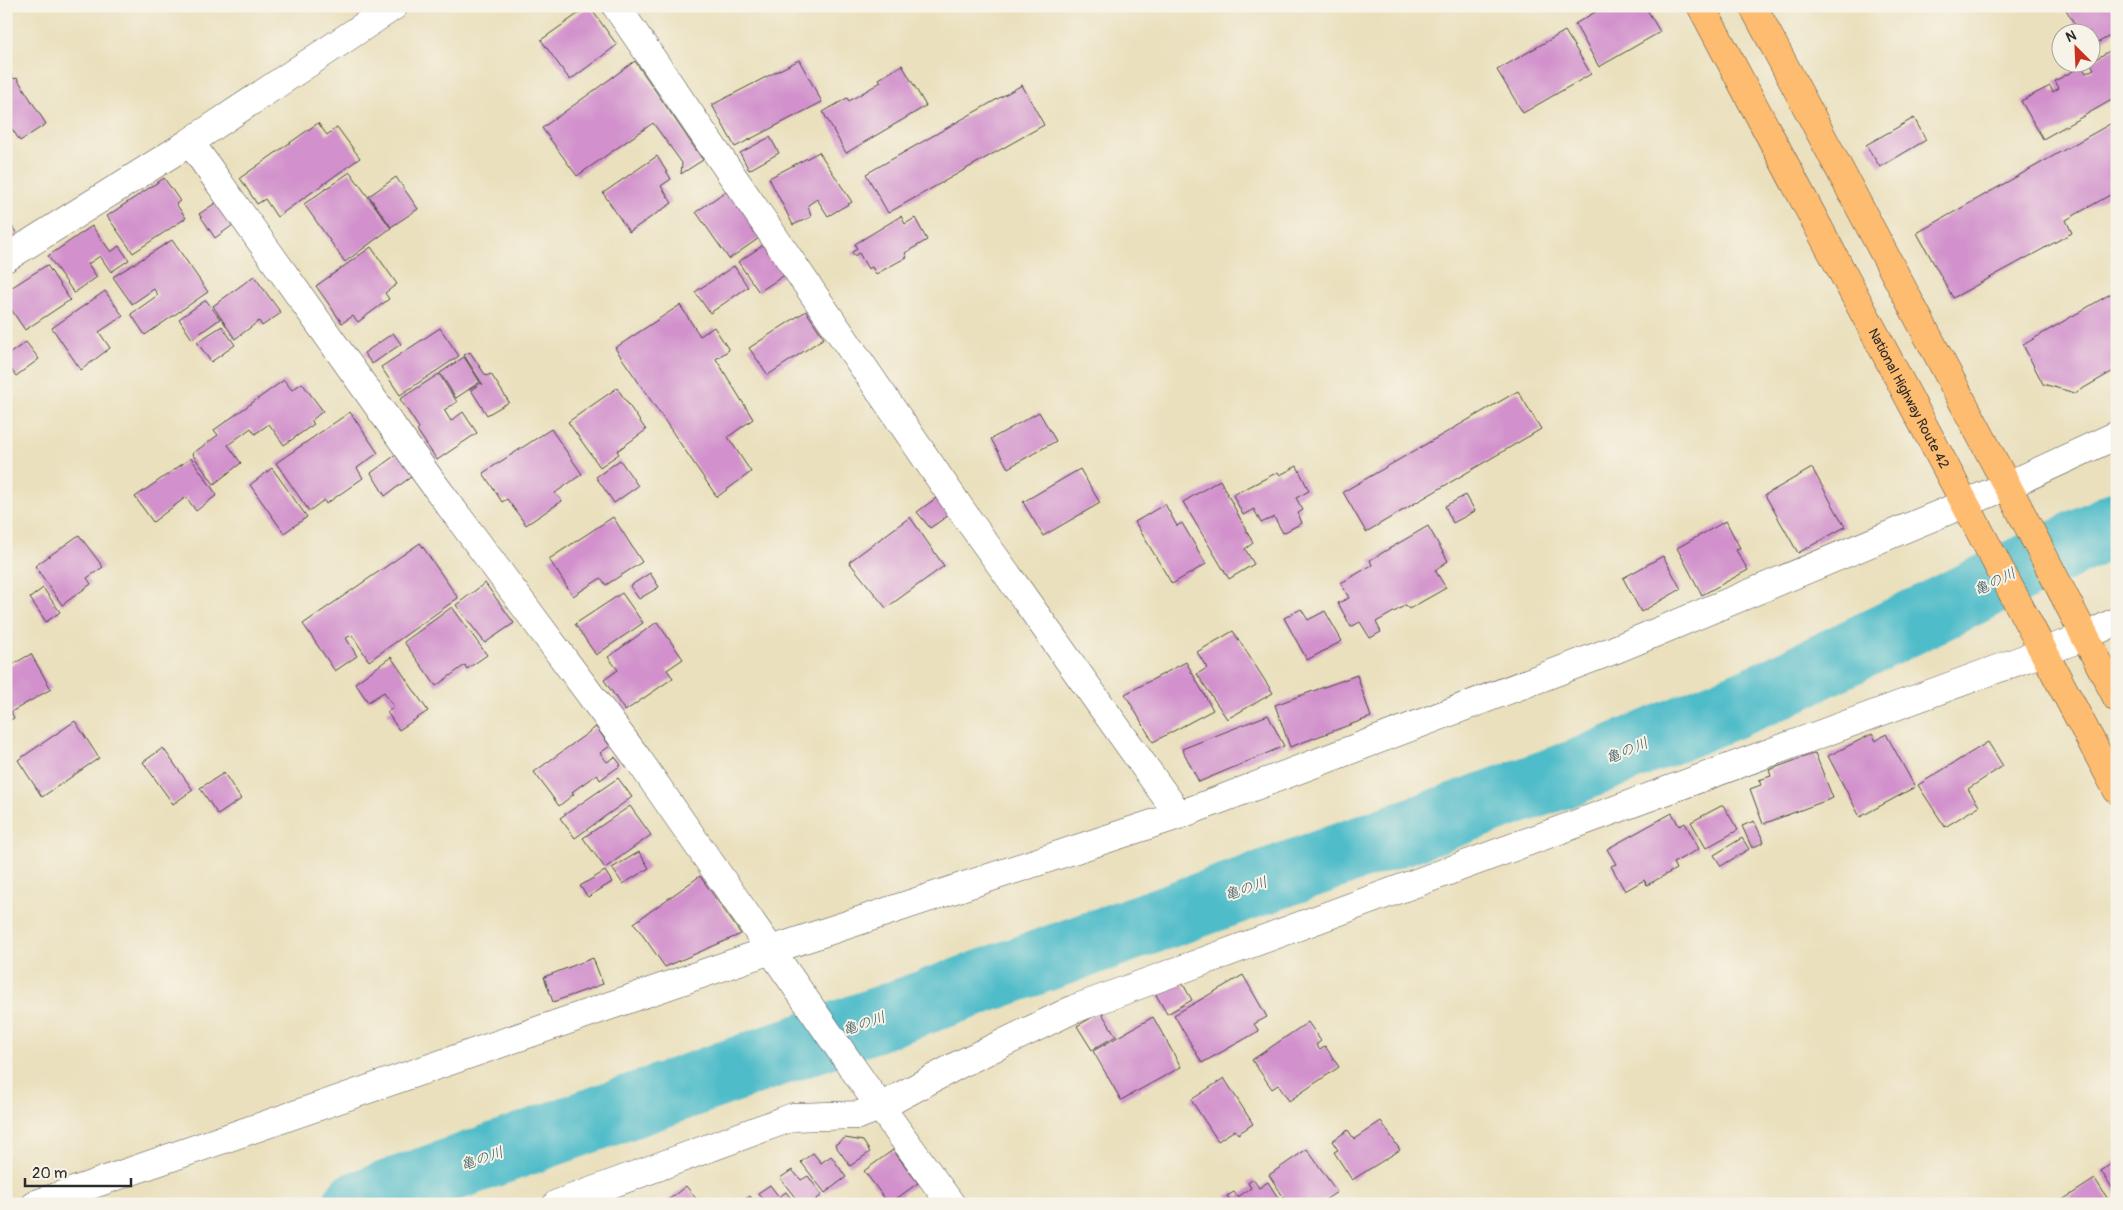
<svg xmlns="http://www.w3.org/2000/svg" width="2123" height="1210" viewBox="0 0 2123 1210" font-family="Pangolin,'Klee One',sans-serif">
	<rect width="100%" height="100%" fill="#f7f3e8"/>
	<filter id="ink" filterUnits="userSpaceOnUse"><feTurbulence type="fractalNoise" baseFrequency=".02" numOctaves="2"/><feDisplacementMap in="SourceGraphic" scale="10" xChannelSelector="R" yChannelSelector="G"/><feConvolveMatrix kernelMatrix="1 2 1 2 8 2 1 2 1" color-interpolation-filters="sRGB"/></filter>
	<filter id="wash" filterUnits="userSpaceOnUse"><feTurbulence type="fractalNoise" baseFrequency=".0096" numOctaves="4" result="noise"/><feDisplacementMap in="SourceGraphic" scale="20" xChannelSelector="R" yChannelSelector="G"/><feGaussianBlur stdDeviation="1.12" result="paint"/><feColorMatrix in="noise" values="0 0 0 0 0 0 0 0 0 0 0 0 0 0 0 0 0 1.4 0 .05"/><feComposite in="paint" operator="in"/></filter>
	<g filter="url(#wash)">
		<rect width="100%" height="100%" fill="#eae0bd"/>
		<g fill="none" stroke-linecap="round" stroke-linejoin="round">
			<path stroke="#4fbcc9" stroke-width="64" d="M355 1204 1575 772 1766 693 2117 523"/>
		</g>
		<g id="blocks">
			<path fill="#d291cc" d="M589 6 617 45 570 80 541 40Z
				M1605 6H1645L1660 32 1599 67 1575 24Z
				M2064 6H2117V32L2090 47V32H2079Z
				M1565 31 1591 74 1523 113 1497 70Z
				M2115 48 2117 51V97L2043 139 2021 101 2050 86 2053 92 2059 88 2055 81 2082 66 2086 73 2094 69 2090 62Z
				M799 60 822 102 735 147 712 105Z
				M635 61 703 160 681 174 682 163 653 123 577 176 542 128Z
				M902 65 926 106 846 153 823 112 847 98 849 101 881 82 879 79Z
				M6 68 14 79 17 78 46 124 20 141 6 120Z
				M1022 85 1044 125 888 213 866 174Z
				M1914 118 1926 140 1880 167 1866 145Z
				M2117 120V191L2066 220 2072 233 1953 298 1917 233Z
				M318 123 327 135 337 127 360 158 277 217 265 199 257 204 240 178Z
				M770 137 779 153 749 170 740 153Z
				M819 152 852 202 828 216 817 199 808 205 811 217 793 225 769 178Z
				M657 156 671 179 661 186 672 203 629 232 603 193Z
				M350 172 391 228 345 262 304 204Z
				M396 177 418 209 391 227 369 196Z
				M164 178 180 201 176 204 186 218 133 253 107 216Z
				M729 189 762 236 729 259 696 212Z
				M217 202 233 225 215 238 199 214Z
				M901 216 905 224 915 218 927 240 905 253 907 257 876 274 872 267 868 269 859 253 854 256 852 252 857 249 855 244Z
				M6 218 20 238 6 248Z
				M92 226 111 252 119 246 129 260 111 272 100 256 88 264 97 277 74 293 48 256Z
				M172 240 208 292 145 335 131 314 158 295 154 289 132 304 113 277Z
				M765 244 786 274 759 292 738 262Z
				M371 247 397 284 385 293 389 299 358 322 353 316 342 323 316 286Z
				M47 265 70 300 25 330 6 302V291Z
				M734 266 748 287 710 313 695 292Z
				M254 276 281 313 262 326 259 321 235 339 213 306Z
				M2117 290V369L2075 393 2043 384 2023 345Z
				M105 291 123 316 99 332 110 348 81 370 52 328Z
				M206 300 220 319 192 339 179 319Z
				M680 305 700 336 714 327 729 350 716 359 753 419 728 437 751 472 717 497 615 348Z
				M806 311 824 338 768 375 749 348Z
				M222 326 235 345 211 362 197 342Z
				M440 328 459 356 400 395 381 367Z
				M393 333 401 344 372 364 364 353Z
				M26 342 39 359 16 376 6 363V356Z
				M470 352 486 376 491 374 509 402 487 415 471 390 481 383 483 385 464 355Z
				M464 357 480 382 456 398 440 373Z
				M439 374 457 402 444 410 451 421 463 412 477 433 437 460 417 430 419 428 400 399Z
				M284 380 292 390 302 383 323 411 311 421 314 424 284 445 269 424 255 434 251 428 228 445 241 463 214 484 192 454 218 435 214 430Z
				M617 388 646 430 617 451 619 454 600 467 568 422Z
				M1518 391 1541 429 1366 532 1343 492Z
				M350 412 378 453 357 468 363 478 326 504 324 500 309 511 276 463Z
				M1039 412 1056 441 1008 468 991 439Z
				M551 429 582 474 555 493 562 501 526 525 507 499 502 502 483 473Z
				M401 451 415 474 385 496 371 473Z
				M191 458 217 495 196 511 186 497 153 522 135 497Z
				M620 460 638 486 614 503 596 477Z
				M1297 466 1309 491 1296 498 1303 510 1298 513 1302 523 1283 533 1274 517 1261 523 1254 509 1243 515 1233 495 1278 472 1280 475Z
				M272 468 307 517 284 533 250 485Z
				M1812 468 1845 527 1798 553 1765 495Z
				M1080 469 1100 503 1043 536 1023 502Z
				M1220 480 1253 543 1245 549 1254 564 1229 579 1183 502Z
				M943 493 955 511 930 528 917 512Z
				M1466 495 1475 511 1453 523 1445 506Z
				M1165 504 1177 526 1182 523 1206 564 1172 584 1135 522Z
				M613 517 642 562 606 585 601 578 573 596 549 559Z
				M910 517 944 566 886 608 849 562Z
				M1726 521 1740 548 1736 550 1748 570 1702 595 1677 548Z
				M1428 526 1448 561 1435 570 1446 588 1409 609 1406 605 1376 622 1381 632 1370 638 1360 622 1351 627 1338 603 1349 598 1341 583 1372 565 1370 560Z
				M79 535 103 567 87 578 91 584 62 605 35 566Z
				M420 543 458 598 369 661 352 635 346 638 357 656 335 671 303 624Z
				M1663 556 1681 589 1641 612 1623 578Z
				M650 573 659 587 639 599 630 586Z
				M485 583 514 623 485 643 456 605Z
				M43 588 60 612 46 622 30 598Z
				M622 593 643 623 596 655 575 624Z
				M452 607 487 655 467 669 465 665 436 686 404 642Z
				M1301 609 1308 620 1325 611 1342 641 1307 660 1284 618Z
				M657 622 683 659 667 670 673 678 625 711 604 680 618 670 608 657Z
				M1233 631 1273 693 1227 719 1197 674 1207 668 1197 652Z
				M31 654 51 689 11 712 14 718 6 722V668Z
				M391 657 428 711 399 730 387 712 394 707 384 692 368 702 355 683Z
				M1186 662 1213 710 1153 742 1125 694Z
				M1357 675 1371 717 1290 747 1275 705Z
				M1268 715 1284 746 1199 782 1182 749Z
				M75 721 99 758 42 797 18 760Z
				M596 727 610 746 600 753 607 762 615 757 621 765 600 780 597 774 572 792 574 794 559 806 534 772Z
				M1872 734 1876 741 1886 734 1915 787 1860 817 1828 756Z
				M1988 742 2003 766 1968 789 1979 806 1945 827 1918 785Z
				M163 748 193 790 173 804 143 762Z
				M1815 753 1833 798 1763 824 1750 789 1761 785 1759 780 1771 776 1769 770Z
				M224 773 241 799 218 815 200 788Z
				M618 778 632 797 575 838 560 818Z
				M1723 805 1738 830 1706 848 1691 822Z
				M630 806 651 835 605 868 583 838Z
				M1672 813 1679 826 1685 823 1699 849 1673 863 1676 869 1647 885 1644 880 1625 891 1611 866 1616 864 1607 849Z
				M1754 821 1764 842 1752 848 1742 826Z
				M1742 838 1749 849 1721 866 1714 855Z
				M639 852 649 868 623 884 612 868Z
				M605 871 612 882 588 897 580 886Z
				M700 876 741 934 665 967 634 923Z
				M593 958 603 984 553 1002 544 977Z
				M1243 975 1267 1017 1254 1024 1259 1031 1202 1063 1174 1015Z
				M1180 979 1192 1000 1167 1014 1155 993Z
				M1101 1012 1116 1036 1092 1050 1077 1026Z
				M1153 1017 1181 1067 1121 1100 1093 1051Z
				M1308 1022 1321 1041 1316 1045 1320 1050 1325 1046 1339 1067 1289 1101 1278 1085 1272 1089 1252 1060Z
				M1224 1078 1253 1124 1238 1134 1235 1130 1218 1141 1191 1100Z
				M1381 1121 1400 1150 1352 1180 1334 1152 1338 1150 1332 1141 1348 1130 1354 1139Z
				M845 1138 863 1141 870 1152 850 1166 835 1145Z
				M1307 1149 1337 1192 1319 1204H1288L1269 1175Z
				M893 1150 918 1183 889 1204 864 1171Z
				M813 1153 821 1163 831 1156 846 1177 825 1193 801 1162Z
				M2117 1160V1195L2101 1171Z
				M792 1170 801 1180 808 1176 822 1195 810 1204H800L780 1178Z
				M1253 1179 1259 1188 1268 1182 1282 1204H1232L1227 1196 1234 1192 1238 1197 1251 1188 1248 1183Z
				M2095 1179 2111 1204H2056Z
				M770 1185 779 1197 786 1192 795 1204H766L758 1193Z
				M686 1186 697 1200 691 1204H663Z
				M750 1196 756 1204H740Z"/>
		</g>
	</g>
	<g filter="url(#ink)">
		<use href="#blocks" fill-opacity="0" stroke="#484641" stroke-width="1"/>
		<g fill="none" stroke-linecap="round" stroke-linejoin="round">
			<defs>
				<path id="minor" d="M616 6 962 511 1179 815
					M190 142 427 475 638 759 866 1087 951 1204
					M6 258 190 142 394 6
					M36 1204 771 950 1179 815 1614 650 2007 486 2117 435
					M557 1204 793 1117 859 1115 880 1107 958 1065 1074 1009 2043 652 2084 637 2117 621"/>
				<g id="highway">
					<path id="s1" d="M1701 6 2117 790"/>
					<path d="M1753 6 2013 497 2117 698"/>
				</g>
			</defs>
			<use href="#minor" stroke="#484641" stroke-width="29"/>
			<use href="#highway" stroke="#484641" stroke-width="29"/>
			<use href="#minor" stroke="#fff" stroke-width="28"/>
			<use href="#highway" stroke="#fdbc6f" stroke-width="28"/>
		</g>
	</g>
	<g text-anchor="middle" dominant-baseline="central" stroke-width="4" stroke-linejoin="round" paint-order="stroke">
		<g font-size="14" fill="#2b2b2b" stroke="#f7f3e8">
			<text stroke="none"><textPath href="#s1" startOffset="444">National Highway Route 42</textPath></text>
		</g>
		<g font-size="15" font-style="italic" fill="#36565a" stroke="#f7f3e8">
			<text transform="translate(1995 582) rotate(-26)">亀の川</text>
			<text transform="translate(1627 751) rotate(-23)">亀の川</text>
			<text transform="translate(1246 889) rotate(-19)">亀の川</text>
			<text transform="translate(864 1024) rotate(-19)">亀の川</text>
			<text transform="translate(482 1159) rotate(-19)">亀の川</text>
		</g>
	</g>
	<rect width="2123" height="1210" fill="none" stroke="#f7f3e8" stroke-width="25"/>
	<g transform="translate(2076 48) rotate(336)"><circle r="24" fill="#f7f3e8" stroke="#a5a39c"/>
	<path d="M0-4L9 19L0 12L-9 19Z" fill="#c8321e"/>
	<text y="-8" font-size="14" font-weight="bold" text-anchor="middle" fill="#2b2b2b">N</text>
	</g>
	<path d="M25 1178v8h106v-8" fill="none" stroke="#2b2b2b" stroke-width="2.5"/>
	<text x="32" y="1178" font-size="15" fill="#2b2b2b" stroke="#f7f3e8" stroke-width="4" paint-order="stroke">20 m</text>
</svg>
